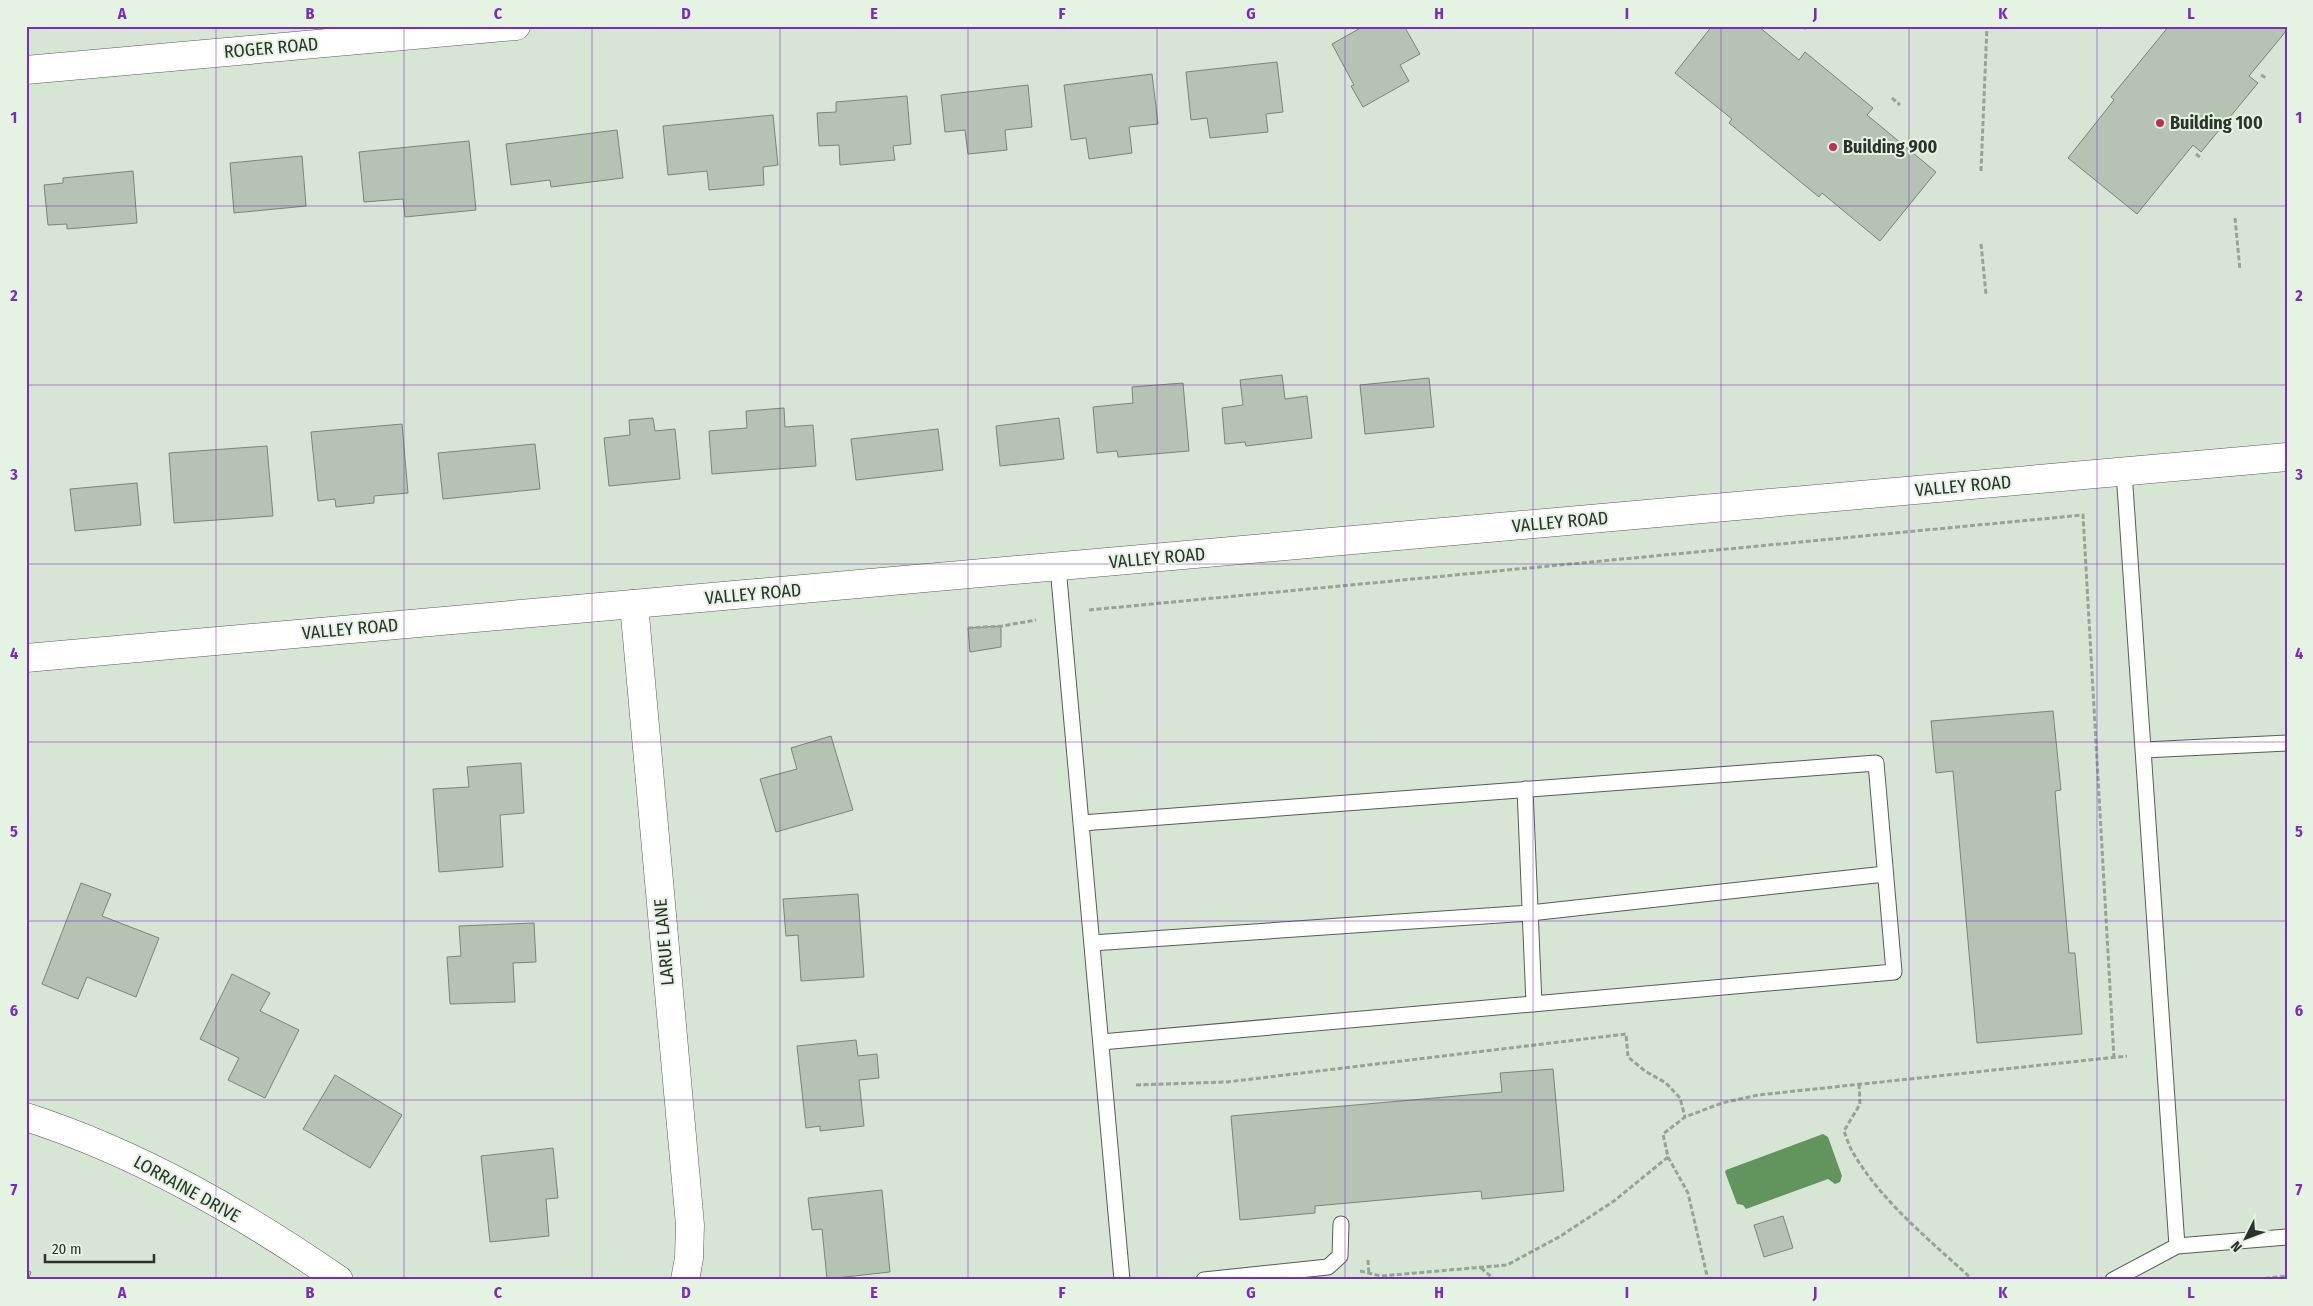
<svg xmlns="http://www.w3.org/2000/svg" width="2313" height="1306" viewBox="0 0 2313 1306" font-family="'Fira Sans Condensed',sans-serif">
	<rect width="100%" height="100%" fill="#d7e5d5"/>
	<path fill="#62955e" d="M1823 1134 1828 1137 1842 1176 1840 1182 1835 1184 1828 1179 1746 1209 1743 1205 1737 1204 1725 1172 1726 1170Z"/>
	<path fill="#b5c3b3" stroke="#788677" d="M1364 26H1404L1420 54 1400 65 1409 81 1363 107 1351 86 1354 85 1332 44Z
		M1712 26H1758L1799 60 1805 52 1873 108 1867 115 1936 172 1880 241 1822 193 1819 197 1729 123 1732 119 1675 73Z
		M2169 26H2287V30L2249 76 2258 83 2201 152 2193 145 2137 214 2068 158 2114 100 2111 97Z
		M1277 62 1283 112 1266 114 1268 132 1210 138 1207 118 1191 120 1186 72Z
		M1152 74 1158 124 1129 127 1132 153 1089 159 1086 138 1071 140 1064 85Z
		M1028 85 1032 127 1005 130 1007 150 968 154 965 130 945 132 941 95Z
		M907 96 911 144 893 146 895 160 840 165 839 145 819 146 817 113 836 112V102Z
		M773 115 778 165 763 167 764 185 709 190 707 171 668 175 663 126Z
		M617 130 623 178 551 187 550 180 511 185 506 144Z
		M469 141 476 210 405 217 403 199 364 202 359 152Z
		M302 156 306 206 234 213 230 163Z
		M133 171 137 223 67 229V224L48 225 44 185 63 183V178Z
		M1282 375 1285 399 1307 396 1312 438 1246 446 1245 442 1225 444 1222 408 1243 405 1240 380Z
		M1429 378 1434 427 1365 434 1360 385Z
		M1183 383 1189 451 1118 457 1117 451 1097 453 1093 407 1133 403 1132 387Z
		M784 408 785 427 813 425 816 466 712 474 709 431 747 428 746 411Z
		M653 418 655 431 675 429 680 479 609 486 604 438 630 435 629 420Z
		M1059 418 1064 459 1000 466 996 426Z
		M402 424 408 493 374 496V503L336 507 335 499 318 501 311 432Z
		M938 429 943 470 856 480 851 439Z
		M535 444 540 489 443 499 438 453Z
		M267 446 273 516 174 523 169 453Z
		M137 483 141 525 75 531 70 489Z
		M1001 626V647L970 652 968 628Z
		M2053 711 2061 790 2055 791 2069 953H2075L2082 1034 1977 1043 1953 771 1936 773 1931 721Z
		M831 736 853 810 776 832 760 779 797 769 791 748Z
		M521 763 524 813 500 815 503 867 439 872 433 789 469 787 467 767Z
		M81 883 111 894 102 916 159 938 136 997 87 977 78 999 42 984Z
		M858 894 864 977 801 981 798 935 786 936 783 899Z
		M534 923 536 962 513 963 515 1002 450 1004 447 957 461 956 459 926Z
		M232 974 270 993 260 1011 299 1030 265 1098 228 1080 239 1058 200 1039Z
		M856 1040 858 1056 877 1054 879 1078 859 1080 864 1126 820 1131V1126L806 1128 797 1046Z
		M1553 1069 1564 1191 1482 1199 1481 1191 1315 1206V1213L1240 1220 1231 1116 1502 1092 1500 1073Z
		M335 1075 402 1115 370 1168 303 1129Z
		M553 1148 558 1198 546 1199 549 1236 490 1242 481 1156Z
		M882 1190 890 1272 827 1279 822 1229 812 1230 808 1198Z
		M1783 1216 1793 1248 1764 1257 1754 1225Z
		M26 1270 31 1272 28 1280H26Z"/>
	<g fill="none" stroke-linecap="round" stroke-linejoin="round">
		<defs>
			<path id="service" d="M2124 472 2177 1246 2287 1237
				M1058 567 1122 1280
				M2144 750 2287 743
				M1525 789 1534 1004
				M1082 823 1876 763 1894 972 1101 1042
				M1092 943 1530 913 1885 874
				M1204 1280 1328 1267 1340 1256 1341 1224
				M2113 1280 2177 1246"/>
			<path id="minor" d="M26 70 516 26
				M634 604 690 1225 689 1258 685 1280
				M26 1117C138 1153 242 1213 339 1280"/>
			<path id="tertiary" d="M26 658 2287 457"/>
		</defs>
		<use href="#service" stroke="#536052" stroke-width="17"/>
		<use href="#minor" stroke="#536052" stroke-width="29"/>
		<use href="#tertiary" stroke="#536052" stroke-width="29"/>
		<path stroke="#98a397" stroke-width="3" stroke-dasharray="5 2.5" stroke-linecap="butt" d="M1803 26 1806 29
			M2261 75 2266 78
			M1892 98 1900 105
			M2196 154 2202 159
			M1981 171 1987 26
			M2235 218 2240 270
			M1981 244 1986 294
			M1089 610 2083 515 2114 1058
			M968 628 1002 626 1036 620
			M1859 1084 1860 1104 1844 1131C1847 1139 1850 1149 1855 1156 1884 1204 1932 1242 1973 1280
			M1136 1085 1227 1082 1626 1034 1628 1057 1645 1071 1666 1083 1680 1098 1685 1117
			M1668 1157 1688 1193 1708 1280
			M1368 1260 1369 1275
			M1481 1268 1495 1280
			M1360 1271 1381 1276 1507 1265 1559 1237 1614 1201 1668 1157 1663 1134 1685 1117 1722 1103 1758 1095 2127 1056
			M2250 1280 2287 1276"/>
		<use href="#service" stroke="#fff" stroke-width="15"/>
		<use href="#minor" stroke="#fff" stroke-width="28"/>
		<use href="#tertiary" stroke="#fff" stroke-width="28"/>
	</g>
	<path fill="none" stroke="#7b2cbf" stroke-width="1" stroke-opacity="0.55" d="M216 26V1280M404 26V1280M592 26V1280M780 26V1280M968 26V1280M1157 26V1280M1345 26V1280M1533 26V1280M1721 26V1280M1909 26V1280M2097 26V1280M26 206H2287M26 385H2287M26 564H2287M26 742H2287M26 921H2287M26 1100H2287"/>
	<g fill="#c23250" stroke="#e4f3e2" stroke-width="2">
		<circle cx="2160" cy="123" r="5"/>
		<circle cx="1833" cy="147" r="5"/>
	</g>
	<g text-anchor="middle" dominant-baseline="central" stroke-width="4" stroke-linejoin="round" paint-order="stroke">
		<g font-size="18" fill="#2c322c" stroke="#e4f3e2">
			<text transform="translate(271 48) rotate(-5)">ROGER ROAD</text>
			<text transform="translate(1963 486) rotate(-5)">VALLEY ROAD</text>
			<text transform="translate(1560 522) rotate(-5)">VALLEY ROAD</text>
			<text transform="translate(1157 558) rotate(-5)">VALLEY ROAD</text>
			<text transform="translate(753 594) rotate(-5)">VALLEY ROAD</text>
			<text transform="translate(350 629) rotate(-5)">VALLEY ROAD</text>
			<text transform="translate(664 942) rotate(-95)">LARUE LANE</text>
			<text transform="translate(187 1189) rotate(29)">LORRAINE DRIVE</text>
		</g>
		<g font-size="18" font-weight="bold" fill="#2c322c" stroke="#e4f3e2" text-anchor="start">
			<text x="2170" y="123">Building 100</text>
			<text x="1843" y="147">Building 900</text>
		</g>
	</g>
	<rect width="2313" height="1306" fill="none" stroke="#e4f3e2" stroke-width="55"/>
	<g transform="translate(2246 1238) rotate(228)" stroke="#e4f3e2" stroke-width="4" paint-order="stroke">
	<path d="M0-4L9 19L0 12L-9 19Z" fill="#2c322c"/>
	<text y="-8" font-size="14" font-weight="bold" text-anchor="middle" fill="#2c322c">N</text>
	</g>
	<path d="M45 1254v8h109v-8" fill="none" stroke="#2c322c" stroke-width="2.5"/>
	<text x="52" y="1254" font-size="15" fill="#2c322c" stroke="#e4f3e2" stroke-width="4" paint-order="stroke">20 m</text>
	<rect x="28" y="28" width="2258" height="1250" fill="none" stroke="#7b2cbf" stroke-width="2"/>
	<g font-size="16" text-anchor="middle" font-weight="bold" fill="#7b2cbf">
		<text x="122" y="19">A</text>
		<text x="310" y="19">B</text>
		<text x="498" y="19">C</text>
		<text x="686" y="19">D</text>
		<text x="874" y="19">E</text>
		<text x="1062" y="19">F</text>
		<text x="1251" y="19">G</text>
		<text x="1439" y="19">H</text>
		<text x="1627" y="19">I</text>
		<text x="1815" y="19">J</text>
		<text x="2003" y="19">K</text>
		<text x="2191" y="19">L</text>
		<text x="14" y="123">1</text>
		<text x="2299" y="123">1</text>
		<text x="14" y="301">2</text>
		<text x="2299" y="301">2</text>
		<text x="14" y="480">3</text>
		<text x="2299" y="480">3</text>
		<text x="14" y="659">4</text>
		<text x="2299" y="659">4</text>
		<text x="14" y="837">5</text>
		<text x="2299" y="837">5</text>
		<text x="14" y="1016">6</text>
		<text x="2299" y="1016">6</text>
		<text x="14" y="1195">7</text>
		<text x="2299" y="1195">7</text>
		<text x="122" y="1298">A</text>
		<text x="310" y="1298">B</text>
		<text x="498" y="1298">C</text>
		<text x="686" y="1298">D</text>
		<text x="874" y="1298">E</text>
		<text x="1062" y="1298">F</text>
		<text x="1251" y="1298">G</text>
		<text x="1439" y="1298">H</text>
		<text x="1627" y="1298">I</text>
		<text x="1815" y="1298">J</text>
		<text x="2003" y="1298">K</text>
		<text x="2191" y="1298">L</text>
	</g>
</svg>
